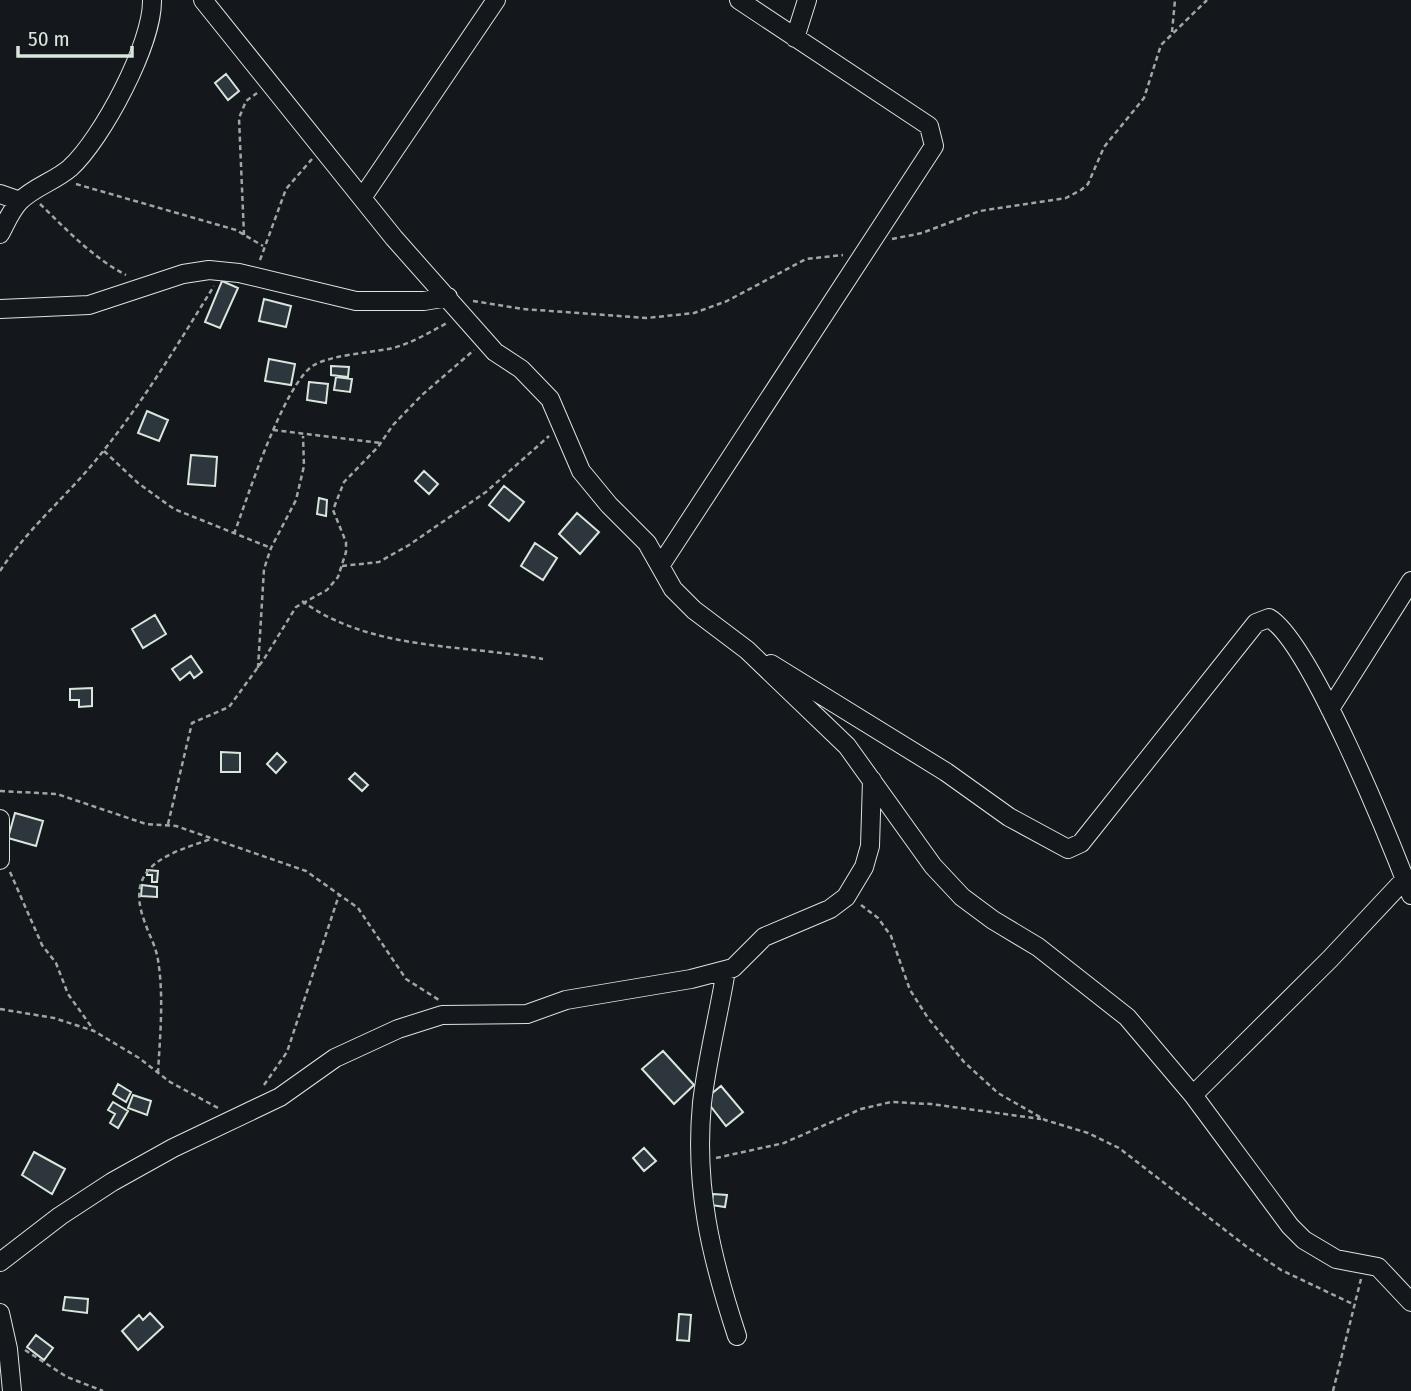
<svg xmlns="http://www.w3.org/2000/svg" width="1411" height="1391" viewBox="0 0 1411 1391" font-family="'Fira Sans Condensed',sans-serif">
	<rect width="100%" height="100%" fill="#14181c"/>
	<path fill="#2c363c" stroke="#d8e6dc" stroke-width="2" d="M226 74 239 91 228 100 215 83Z
		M222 281 238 288 220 328 205 322Z
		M264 299 291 306 286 327 259 321Z
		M269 359 295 364 291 385 265 381Z
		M331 366 349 367 348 377 331 375Z
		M336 377 352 379 350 392 334 390Z
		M309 382 328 384 326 403 307 400Z
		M147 411 168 420 159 441 138 433Z
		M191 455 217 457 215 486 188 484Z
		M424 471 438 484 429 494 415 481Z
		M504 486 524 502 509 521 489 505Z
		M319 498 327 500 326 516 317 514Z
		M577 513 599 532 580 554 559 534Z
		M535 543 557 558 543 580 521 566Z
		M155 615 166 634 143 648 132 629Z
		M191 656 202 672 194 678 190 672 180 680 172 669Z
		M92 688V706L79 707V700H70V689Z
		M221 752 240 753V772H221Z
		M277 753 286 762 276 773 267 764Z
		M355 773 368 785 362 791 349 779Z
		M15 813 43 821 36 846 8 838Z
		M147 870 158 871 157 882H152V875H147Z
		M142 885 157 887V897L141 896Z
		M663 1051 694 1085 674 1104 642 1069Z
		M118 1084 131 1092 126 1102 113 1094Z
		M721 1086 743 1112 726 1126 705 1099Z
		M133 1095 151 1101 147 1115 128 1108Z
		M113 1102 128 1111 118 1128 110 1123 115 1114 108 1110Z
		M644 1148 656 1161 644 1171 633 1158Z
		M34 1152 65 1169 52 1194 22 1175Z
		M713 1194 727 1195 725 1207 711 1205Z
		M65 1297 88 1299 87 1313 63 1310Z
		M150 1313 163 1327 138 1350 122 1331 139 1315 143 1320Z
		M679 1314 691 1315 689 1341 677 1340Z
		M36 1335 53 1348 44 1360 27 1347Z"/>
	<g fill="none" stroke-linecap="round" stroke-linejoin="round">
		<defs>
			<path id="minor" d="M203 0 394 238 495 352 521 369 550 399 581 471 609 505 647 543 673 589 694 610 747 650 847 746 933 866 962 897 993 920 1038 947 1127 1017 1193 1095 1290 1226 1304 1240 1336 1259 1378 1267 1411 1302
				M795 38 807 0
				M0 194 20 201
				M362 198 496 0
				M0 234C6 223 11 210 20 201 34 187 55 181 70 168 102 139 153 43 152 0
				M0 309 89 305 183 274 209 270 239 273 356 301H424L448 297
				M660 566 934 146 929 126 739 0
				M771 664 946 772 1009 817 1068 849 1081 843 1256 623 1269 618C1310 641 1391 843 1411 895
				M1330 709 1411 581
				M0 819V860
				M726 970C719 1014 707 1059 702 1103 694 1187 711 1257 737 1336
				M1193 1095 1330 959 1405 879
				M0 1262 60 1216 112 1182 173 1148 280 1097 335 1058 398 1029 442 1015 527 1014 566 1000 691 979 733 968 764 937 830 909 846 897 864 867 870 846 872 780
				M0 1313 8 1349 12 1391"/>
		</defs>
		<use href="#minor" stroke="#d8e6dc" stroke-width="20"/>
		<path stroke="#9da8a2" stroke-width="2.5" stroke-dasharray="5 3.5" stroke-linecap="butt" d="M1172 32 1175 0
			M76 184 236 230 263 246
			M40 204C67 230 93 258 126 275
			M244 235 239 118 246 101 257 93
			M892 239 922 233 980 211 1066 198 1081 190 1088 184 1104 147 1144 98 1161 45 1207 0
			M260 260 286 189 312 159
			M473 301 523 309 647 318 694 313 727 301 806 259 843 255
			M273 430 381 443
			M104 451 138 483 174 509 271 548
			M234 534C247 499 284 383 314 365 332 355 367 353 388 349 409 345 428 333 447 323
			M342 566 379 562 409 545 486 492 549 436
			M0 571C30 525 71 493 104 450 145 399 179 342 214 286
			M302 601C371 651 462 644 543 659
			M258 668 264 569 271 548 296 500 304 466 303 436
			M0 791 57 794 146 824 176 826 306 871 358 908 406 979 439 1000
			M168 824 192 723 229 707 264 659 296 607 327 590 338 577 346 552V542L333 510 344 482 378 447 393 425 422 395 474 350
			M10 872 42 945 56 963 68 994 93 1029
			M861 905 878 918 891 936 910 990 928 1018 964 1062 998 1093 1045 1120 1088 1133 1119 1148 1247 1247 1281 1270 1355 1305
			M0 1009 54 1018 94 1031 139 1058 170 1082 220 1109
			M158 1073C160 1036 164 997 158 960 156 946 148 933 144 920 124 865 170 853 211 839
			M264 1085 287 1052 339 895
			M716 1158 784 1143 861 1109 891 1102 931 1104 1041 1119
			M25 1350 67 1377 103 1391
			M1333 1391 1361 1279"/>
		<use href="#minor" stroke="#14181c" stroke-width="18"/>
	</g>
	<path d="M18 46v10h114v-10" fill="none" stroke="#d8e6dc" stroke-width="3.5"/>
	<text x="28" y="46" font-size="21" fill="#d8e6dc" stroke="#14181c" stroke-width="5" paint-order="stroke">50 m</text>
</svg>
